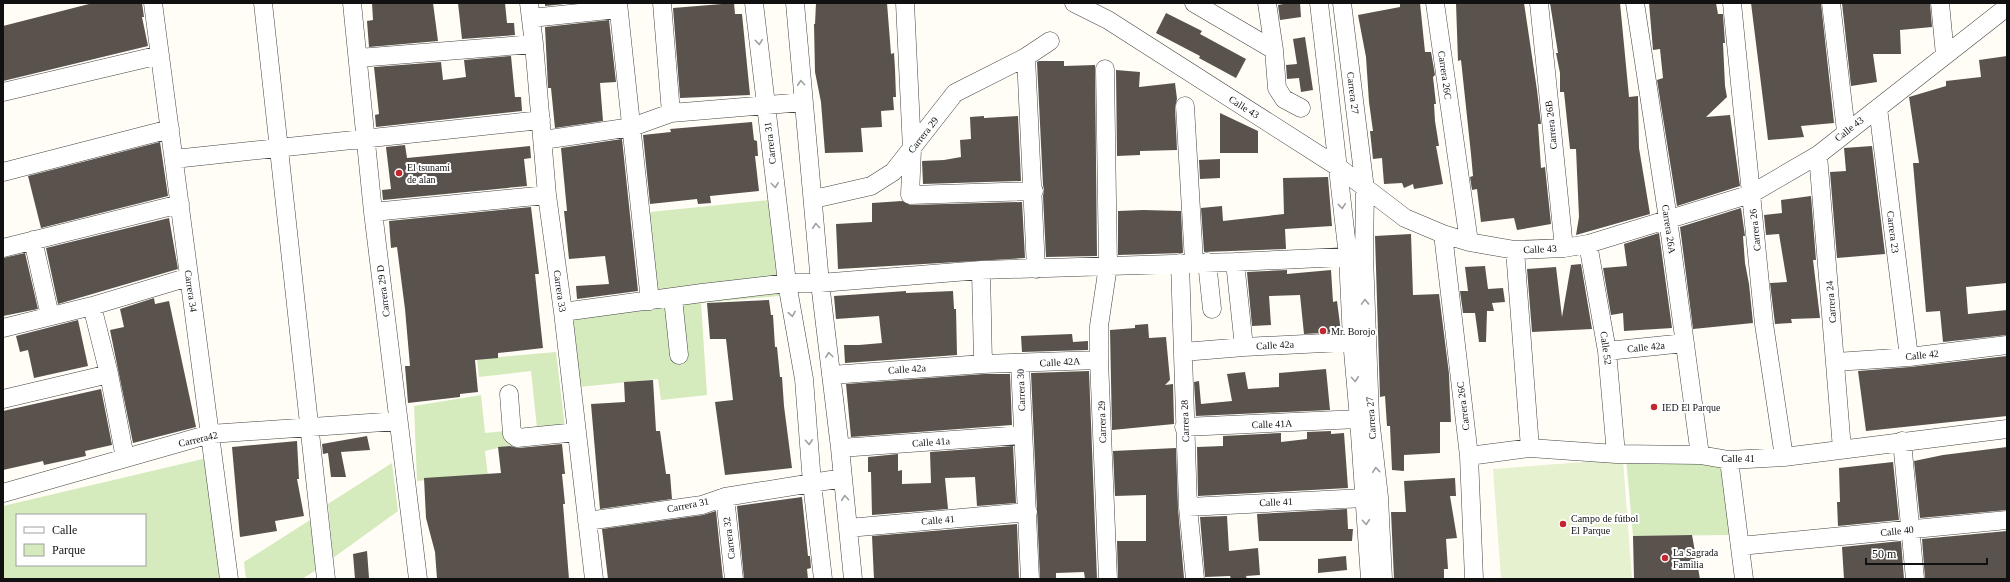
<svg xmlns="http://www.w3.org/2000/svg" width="2010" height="582" viewBox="0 0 2010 582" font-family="'Times New Roman',serif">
	<rect width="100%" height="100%" fill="#fffdf5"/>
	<path fill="#d5ebbd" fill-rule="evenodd" d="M769 200 779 296 701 303 707 395 661 400 658 379 579 387 571 304 648 296 640 213Z
		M556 352 565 428 529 441 485 451 488 476 417 481 414 406 481 395 485 433 537 428 531 371 479 377 477 359Z
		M207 458 221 579H3V506ZM17 515H145V565H17Z
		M1626 458 1725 463 1732 535 1633 536Z
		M392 463 398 511 333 558 328 504Z
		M310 520 316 570 302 579H246L244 562Z"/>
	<path fill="#e6f2cf" d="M1623 459 1632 579H1501L1493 469Z"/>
	<path fill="#5a524d" d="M93 3H142L144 17H142L148 46 3 81V26Z
		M372 3H433L438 41 369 47 367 21 373 20Z
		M458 3H505L507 23H514L515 35 462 39Z
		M545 3H574L545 6Z
		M734 3 735 14H742L750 95 680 98 673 8Z
		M816 3H887L891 54 894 53 895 69 896 97H893L894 110 881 111 882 127 861 128 863 152 825 153 821 102 815 72 814 24H815Z
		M1289 3H1300L1301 17 1280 20 1278 5Z
		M1400 3H1420L1425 52H1431L1435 75 1433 77 1436 104H1434L1435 121 1439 146H1436L1443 184 1414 189 1413 184 1404 188 1402 183 1384 184 1382 158 1373 159 1370 131H1373L1369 102 1366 57 1358 15 1400 7Z
		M1456 3H1524L1537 90 1541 124H1538L1541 168 1545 167 1551 224 1517 230 1514 218 1481 222 1477 189 1472 190 1470 177 1473 176 1471 154 1461 60 1458 61Z
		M1550 3H1620L1629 97 1638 96 1639 148 1650 214 1576 235 1579 217 1576 149H1570L1564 92H1560V73L1556 53H1558Z
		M1649 3H1716L1718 14H1723L1725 43H1723L1725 86 1727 97 1706 117 1730 115 1740 186 1677 206 1657 80 1663 78 1660 49 1653 50Z
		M1751 3H1821L1834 123 1801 126 1804 137 1768 140Z
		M1842 3H1930L1932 27 1900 30 1901 54H1873L1877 82 1851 86Z
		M1166 13 1202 31 1200 34 1246 59 1236 78 1199 58 1200 56 1156 33Z
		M609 20 616 82 600 83 603 121 555 128 551 88H548L545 27Z
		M1305 37 1313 90 1301 92 1299 78 1287 79 1286 65 1297 64 1293 39Z
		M511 56 515 97H521L522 111 376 127 375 115 379 114 374 67 441 62 443 80 466 77 464 60Z
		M2007 56V283L1966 287 1968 314 2007 310V335L1943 342 1940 311 1926 312 1913 163H1919L1909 97 1946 86V81L1981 77 1979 60Z
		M1039 61H1064V66L1095 65 1097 256 1046 257 1043 196 1044 190 1043 185 1037 62Z
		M1116 70 1140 72 1139 87 1175 83 1177 99 1175 107 1177 150 1140 151V155L1117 156Z
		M1220 113 1258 131V153H1220Z
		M984 116V118L1018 116 1021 181 923 184 922 161 944 160 961 157 960 140 971 139 970 117Z
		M752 122 754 140 757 141 758 156H755L759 191 710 196 711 203 698 204 697 199 650 204 643 135 671 132 670 129Z
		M622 139 638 291 577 299 576 286 609 284 605 256 569 259 564 211H567L561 148Z
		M160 142 168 196 41 228 28 176Z
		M405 145 407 158 530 146 531 158 524 159 527 186 383 200 382 190 391 189 386 147Z
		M1872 146 1885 254 1837 258 1830 172 1846 171 1844 148Z
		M1220 159V178L1200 179 1199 160Z
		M1328 177 1332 226 1285 229 1286 249 1204 252 1201 208 1222 206 1223 221 1284 214 1283 178Z
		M1811 196 1816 260H1813L1820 318 1791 319 1792 323 1775 324 1770 283 1787 282 1779 234 1766 235 1764 215 1782 213 1781 200Z
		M902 201 910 205 1022 202 1025 258 838 269 836 224 872 222V203Z
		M531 207 539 274H535L543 348 498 353V358L475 360 478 392 460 394V397L408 403 405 366H410L405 309 397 247 391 248 389 221Z
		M1741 208 1745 236H1743L1745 263 1749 284 1753 323 1693 329 1680 227Z
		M1143 210 1181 211 1183 253 1118 255V211Z
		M169 218 178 269 58 304 46 248Z
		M1659 233 1672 328 1624 331 1623 313 1611 315 1603 268 1627 266 1624 244Z
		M1411 234 1413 295 1439 294 1449 374 1451 422H1440V453L1404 455V471L1392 470 1390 426H1387L1385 396 1380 397 1375 236Z
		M25 253 38 309 3 316V258Z
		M1581 264 1592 329 1532 332 1527 269 1556 267 1562 317 1571 265Z
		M1485 266 1488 289 1503 288 1505 302 1492 303 1494 311H1487L1486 342H1479L1475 313H1463L1460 291H1468L1465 267Z
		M1287 270V274L1331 270 1333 302 1337 301 1341 332 1304 334 1300 295 1269 296 1271 325 1252 326 1247 272Z
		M906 291V293L953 291 954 309H956L957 355 845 363 844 345H859L882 343 879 316 836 319 834 296Z
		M154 298 155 304 169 301 196 427 133 443 110 330 124 327 120 309Z
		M769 300 771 315H773L775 347H777L780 377H782L784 406 792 468 725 475 715 402 733 400 726 339H710L707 303Z
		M78 320 88 366 34 378 28 350 20 352 16 336Z
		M1148 324 1149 338 1166 337 1170 380 1165 385 1173 384 1174 424 1112 430 1110 330 1135 328V325Z
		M1072 334 1073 342 1088 341V350L1022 352 1021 336Z
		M2007 356V416L1866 431 1858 371 1910 367Z
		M1326 369 1330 410 1196 416 1194 382 1199 381 1201 404 1232 401 1227 374 1245 372 1248 389 1279 387V373Z
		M1089 371 1097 579H1085L1084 572 1056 573V579H1040L1031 373Z
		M984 374H1010L1012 425 851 437 846 384Z
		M653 380 656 431H660L666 474H670L672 499 600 509 591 404 625 402 624 382Z
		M101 389 112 445 85 451 86 456 44 465 43 461 3 470V411Z
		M1331 431V434L1344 433 1348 488 1198 496 1197 447 1223 446V436L1281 433V442L1307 439V432Z
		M367 436 370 450 341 452 346 477H331L328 453 323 454 322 444Z
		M297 441 299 479H297L304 516 275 521 277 531 240 537 232 447Z
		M562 444 565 474H562L565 504H563L569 579H437L435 552 426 518 424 478 501 473 498 447 510 446 518 448Z
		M1013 446 1016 503 977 506 975 477 945 478 948 509 872 515 871 472H868V457L898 454V471L902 470V484L931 483 930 452Z
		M2007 447V510L1920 518 1914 461 1943 455Z
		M1176 448 1178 508 1184 578 1118 579 1117 541H1146V495L1115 496 1113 451Z
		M1893 462 1899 520 1838 526 1837 502H1840L1839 468Z
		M1455 478 1456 496H1450L1457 538 1446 539 1448 569H1444V579H1394L1391 512H1406L1404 481Z
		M802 497 808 556H810L811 568 807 569 808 579H744L737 506Z
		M1347 509 1348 529H1353L1352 541H1259L1257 514Z
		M716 511 723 579H608L602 529 703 515Z
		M1227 516 1229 551 1258 548 1260 575 1246 576 1247 579H1231L1230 576 1205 577 1200 517Z
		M1017 524 1019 579H874L872 536Z
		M2007 531V579H1925L1922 539Z
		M1692 535 1700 579H1634L1633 536Z
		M1901 541 1904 579H1844L1842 547Z
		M367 551 369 578 355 579 353 554Z
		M1346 556 1347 570 1318 573V559Z"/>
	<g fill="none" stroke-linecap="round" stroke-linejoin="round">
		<defs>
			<path id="minor" d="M153 3 229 579
				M263 3 326 579
				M352 3 373 212 418 579
				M529 3 534 44 547 195 563 312 594 579
				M618 3 650 301
				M662 3 671 113
				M754 3 787 283 804 379 812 483 823 579
				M795 3 820 283 840 448 853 579
				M905 3 912 149 910 195 1034 191
				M1074 3 1108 20 1338 167 1405 218 1443 234 1469 242 1515 250 1564 248 1588 244 1751 194 1818 155 2007 7
				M1194 3 1274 50
				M1267 3 1274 50 1277 88 1284 99 1301 108
				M1319 3 1348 256 1352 340 1359 419 1370 579
				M1342 3 1365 189 1364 256 1370 418 1379 497 1383 579
				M1435 3 1469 242
				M1539 3 1564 248
				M1635 3 1668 219 1700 455
				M1732 3 1764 324 1784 457
				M1831 3 1846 131
				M1940 3 1945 55
				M531 18 618 9
				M1026 57 1036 269
				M358 58 534 44
				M1105 69 1108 266 1099 326V360L1108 579
				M3 92 160 55
				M1185 106 1194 262
				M1878 108 1909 357
				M543 140 632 127 671 113 803 102
				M1818 155 1842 449
				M174 159 541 120
				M3 172 170 129
				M814 199 871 186 893 172 955 93 1026 57 1050 41
				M373 212 547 195
				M1443 234 1469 456 1474 579
				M33 240 50 316
				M1588 244 1607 351 1616 454
				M3 248 180 204
				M1515 250 1530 448
				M1207 262 1212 309
				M1235 262 1244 347
				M1180 263 1188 507 1195 579
				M981 270 983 364
				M673 298 679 355
				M92 306 109 374 125 458
				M563 312 702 293 787 283H820L981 270 1235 262 1364 256
				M3 328 92 306 189 277
				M1607 351 1685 343
				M1183 352 1244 347 1364 341
				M1836 362 1909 357 2007 345
				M1020 364 1030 579
				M831 375 983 364 1099 360
				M509 394 512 434 517 438 577 432
				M3 399 109 374
				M1184 427 1359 419
				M1902 441 1915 579
				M840 448 1022 435
				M1469 456 1530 448 1616 454 1700 455 1729 460 1784 457 2007 429
				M1729 460 1744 579
				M3 493 210 434 398 421
				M725 497 734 579
				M1188 507 1364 498
				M587 521 702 505 725 497 843 478
				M848 528 1028 512
				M1740 546 2007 520"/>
		</defs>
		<use href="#minor" stroke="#444" stroke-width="19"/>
		<use href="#minor" stroke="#fff" stroke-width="18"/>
	</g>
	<defs><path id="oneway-chevron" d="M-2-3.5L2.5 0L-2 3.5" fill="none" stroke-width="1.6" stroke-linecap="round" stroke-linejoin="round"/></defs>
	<g stroke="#a0a0a0">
		<use href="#oneway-chevron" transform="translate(759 42) rotate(84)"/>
		<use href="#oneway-chevron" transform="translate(801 83) rotate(-94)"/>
		<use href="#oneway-chevron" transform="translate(775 185) rotate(83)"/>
		<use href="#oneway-chevron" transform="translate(1342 206) rotate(84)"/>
		<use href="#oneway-chevron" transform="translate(816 226) rotate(-94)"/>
		<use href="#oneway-chevron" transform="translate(1365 302) rotate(-92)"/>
		<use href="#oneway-chevron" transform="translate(792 314) rotate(80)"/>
		<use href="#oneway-chevron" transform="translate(829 355) rotate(-97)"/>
		<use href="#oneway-chevron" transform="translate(1355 379) rotate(85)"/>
		<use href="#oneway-chevron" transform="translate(809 442) rotate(86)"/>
		<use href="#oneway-chevron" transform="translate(1376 470) rotate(-96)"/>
		<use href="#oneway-chevron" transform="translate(845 498) rotate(-95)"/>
		<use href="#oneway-chevron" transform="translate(1366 522) rotate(86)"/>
	</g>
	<g fill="#c4262e" stroke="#fff" stroke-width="1.5">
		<circle cx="399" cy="173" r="4"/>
		<circle cx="1323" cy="331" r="4"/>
		<circle cx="1654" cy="407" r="4"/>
		<circle cx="1563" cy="524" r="4"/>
		<circle cx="1665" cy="558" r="4"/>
	</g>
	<g text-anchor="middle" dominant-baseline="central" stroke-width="4" stroke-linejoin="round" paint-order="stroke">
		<g font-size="10" fill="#111" stroke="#fff">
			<text transform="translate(1445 75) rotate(82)">Carrera 26C</text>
			<text transform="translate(1353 93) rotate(83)">Carrera 27</text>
			<text transform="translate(1244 107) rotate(32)">Calle 43</text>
			<text transform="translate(1551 125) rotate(-96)">Carrera 26B</text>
			<text transform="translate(1849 129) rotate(-38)">Calle 43</text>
			<text transform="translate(923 135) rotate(-52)">Carrera 29</text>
			<text transform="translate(770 143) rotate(-97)">Carrera 31</text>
			<text transform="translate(1669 229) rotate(82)">Carrera 26A</text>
			<text transform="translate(1755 230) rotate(-96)">Carrera 26</text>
			<text transform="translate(1893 232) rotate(83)">Carrera 23</text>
			<text transform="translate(1540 249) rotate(-3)">Calle 43</text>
			<text transform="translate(191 291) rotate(82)">Carrera 34</text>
			<text transform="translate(383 291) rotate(-97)">Carrera 29 D</text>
			<text transform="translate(560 291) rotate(82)">Carrera 33</text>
			<text transform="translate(1831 302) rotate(-95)">Carrera 24</text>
			<text transform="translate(1275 345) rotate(-3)">Calle 42a</text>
			<text transform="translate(1646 347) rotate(-6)">Calle 42a</text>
			<text transform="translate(1606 348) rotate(82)">Calle 52</text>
			<text transform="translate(1922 355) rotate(-6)">Calle 42</text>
			<text transform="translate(1060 362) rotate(-3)">Calle 42A</text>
			<text transform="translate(907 369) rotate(-4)">Calle 42a</text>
			<text transform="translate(1021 390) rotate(-92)">Carrera 30</text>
			<text transform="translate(1463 406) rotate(-97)">Carrera 26C</text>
			<text transform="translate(1371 418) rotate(-94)">Carrera 27</text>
			<text transform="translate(1185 421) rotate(-92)">Carrera 28</text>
			<text transform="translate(1102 422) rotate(-92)">Carrera 29</text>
			<text transform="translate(1272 424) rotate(-2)">Calle 41A</text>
			<text transform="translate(198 439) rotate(-13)">Carrera42</text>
			<text transform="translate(931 442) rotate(-4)">Calle 41a</text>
			<text x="1738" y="458">Calle 41</text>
			<text transform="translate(1276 502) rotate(-3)">Calle 41</text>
			<text transform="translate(688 505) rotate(-11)">Carrera 31</text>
			<text transform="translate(938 520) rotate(-5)">Calle 41</text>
			<text transform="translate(1897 531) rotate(-6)">Calle 40</text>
			<text transform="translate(729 538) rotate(-97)">Carrera 32</text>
		</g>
		<g font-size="10" fill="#111" stroke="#fff" text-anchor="start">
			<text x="407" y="167">El tsunami<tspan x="407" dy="12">de alan</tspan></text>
			<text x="1331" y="331">Mr. Borojo</text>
			<text x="1662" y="407">IED El Parque</text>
			<text x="1571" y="518">Campo de fútbol<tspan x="1571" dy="12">El Parque</tspan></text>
			<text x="1673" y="552">La Sagrada<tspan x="1673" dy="12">Familia</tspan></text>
		</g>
	</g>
	<rect width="2010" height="582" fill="none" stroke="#111111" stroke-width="8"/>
	<rect x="16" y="514" width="130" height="52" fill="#ffffff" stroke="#a0a0a0"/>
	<rect x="24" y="527" width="20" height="6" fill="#ffffff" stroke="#a0a0a0"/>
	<text x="52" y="534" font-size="12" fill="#111111">Calle</text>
	<rect x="24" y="544" width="20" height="12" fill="#d5ebbd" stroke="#a0a0a0"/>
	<text x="52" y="554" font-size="12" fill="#111111">Parque</text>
	<path d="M1866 558v6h121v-6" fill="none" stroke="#111111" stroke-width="2"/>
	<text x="1872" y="558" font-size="12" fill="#111111" stroke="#ffffff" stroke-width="3" paint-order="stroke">50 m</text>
</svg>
